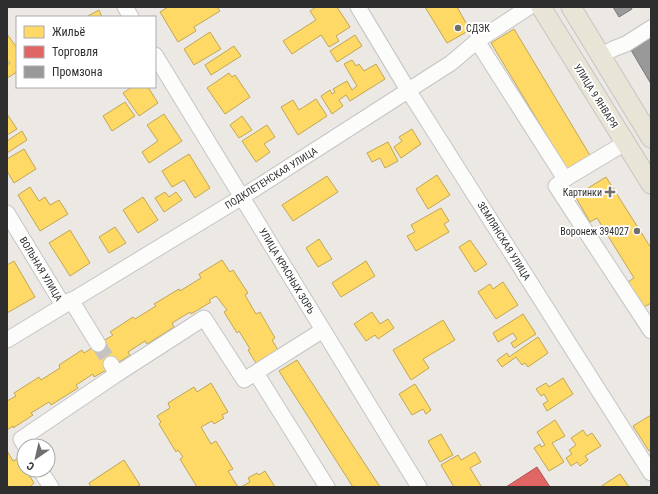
<svg xmlns="http://www.w3.org/2000/svg" width="658" height="494" viewBox="0 0 658 494" font-family="'Roboto Condensed',sans-serif">
	<rect width="100%" height="100%" fill="#ece8e4"/>
	<path fill="#ffd966" stroke="#c0a655" d="M168 7H217L220 11 194 27 196 31 178 42 160 12Z
		M316 7H337L350 27 336 36 339 41 329 47 321 35 292 54 283 41 316 20 310 11Z
		M425 7H457L470 30 447 43Z
		M99 10 102 17H86Z
		M514 29 591 157 568 171 491 43Z
		M210 32 221 49 194 65 184 49Z
		M7 34 17 48V72L7 78V65L10 63 7 60Z
		M355 35 362 46 337 62 330 51Z
		M234 46 241 56 211 75 205 65Z
		M352 60 356 66 359 64 364 71 376 64 385 79 350 101 346 95 339 100 343 106 332 114 321 96 330 90 332 94 335 92 333 89 347 81 352 90 357 86 344 64Z
		M229 73 232 77 235 75 250 97 225 114 207 88Z
		M132 87H148L158 103 139 116 123 93Z
		M316 99 327 116 298 135 281 107 293 100 299 110Z
		M125 102 135 116 112 131 103 116Z
		M7 114 17 129 7 135Z
		M164 114 182 141 149 163 142 152 158 141 147 125Z
		M242 116 252 130 239 138 230 125Z
		M267 125 275 137 264 144 270 152 256 162 242 141Z
		M412 129 421 144 401 158 394 147 402 141 399 137Z
		M22 131 27 140 7 153V141Z
		M388 142 398 161 385 168 380 158 372 162 367 153Z
		M24 149 36 169 14 183 7 171V159Z
		M189 154 210 188 195 198 184 180 172 187 162 171Z
		M437 175 450 195 428 209 416 189Z
		M327 176 338 192 293 221 282 205Z
		M606 177 651 248V303L644 307 628 282 634 278 597 218 590 222 575 196Z
		M30 187 39 201 45 197 50 205 59 200 68 214 40 231 18 195Z
		M165 192 169 197 176 192 182 200 164 212 155 198Z
		M143 197 158 220 138 233 123 210Z
		M441 208 449 221 444 224 449 232 416 251 407 236 415 232 411 225Z
		M115 227 126 243 109 253 99 237Z
		M70 230 90 263 70 276 49 243Z
		M319 239 332 259 318 267 306 248Z
		M470 240 487 264 475 272 459 247Z
		M222 260 230 272 233 270 248 293 245 295 256 314 260 312 275 338 272 340 278 350 256 363 248 350 250 349 239 331 237 333 224 312 227 310 216 296 209 300 211 302 191 314 190 312 172 323 174 327 147 344 145 341 128 352 130 355 108 369 94 377 93 374 76 385 78 388 51 405 49 402 31 413 33 415 13 428V426L7 430V401L16 396 14 393 39 377 41 380 60 368 59 365 82 350 84 353 113 335 110 332 133 317 135 319 156 306 154 304 179 289 180 291 201 278 199 274Z
		M14 261 35 297 7 313V265Z
		M366 261 375 276 341 297 332 283Z
		M503 282 518 305 496 319 478 292 490 284 493 289Z
		M372 312 380 324 388 319 394 328 378 339 375 335 366 341 354 324Z
		M523 314 536 334 514 348 511 343 517 339 513 333 498 342 493 333Z
		M443 320 455 340 423 359 429 368 411 380 393 350Z
		M538 337 548 353 528 367 525 363 522 365 516 357 502 367 497 360 507 353 509 357Z
		M297 360 380 487H353L279 371Z
		M563 378 573 394 547 411 543 404 548 401 544 394 541 396 536 389 546 383 549 387Z
		M211 383 228 412 222 415 224 418 214 424 212 421 201 427 211 444 216 441 233 469 228 471 238 487H197L180 459 183 457 178 450 176 452 159 424 161 422 157 416 170 408 168 403 194 387 197 392Z
		M415 384 431 410 426 414 423 409 412 415 399 394Z
		M651 415V450L649 451 633 426Z
		M555 420 565 436 552 443 564 462 549 471 534 448 540 444 541 447 545 445 537 432Z
		M583 430 587 436 592 433 601 446 585 456 588 460 580 466 577 462 571 466 566 458 572 454 569 450 576 445 571 438Z
		M441 434 453 455 440 462 428 441Z
		M7 451 13 461 19 458 24 466V470H26L34 483 30 487H7Z
		M475 452 481 462 470 468 481 486 480 487H454L441 465 458 455 461 460Z
		M124 460 140 485 136 487H91L89 483Z
		M265 471 275 487H241L250 482 248 478 257 473 259 475Z
		M620 474 629 487H600Z"/>
	<path fill="#e06666" stroke="#ab5555" d="M537 467 550 487H506Z"/>
	<path fill="#999" stroke="#797979" d="M613 7H631L632 9 619 17Z
		M651 38V84L631 50Z"/>
	<g fill="none" stroke-linecap="round" stroke-linejoin="round">
		<path stroke="#c6c3c0" stroke-width="15" stroke-dasharray="15 8" stroke-linecap="butt" d="M98 344 111 364"/>
		<defs>
			<path id="minor" d="M125 7 131 17
				M358 7 408 90 651 473
				M477 41 565 179 556 186 651 331
				M155 55 419 487
				M601 56 613 49 626 44 651 28
				M565 179 625 143
				M7 213 63 305
				M71 300 98 344
				M7 340 242 197 451 63 477 41 529 7
				M111 364 117 374 204 318 244 380 323 330
				M256 373 327 487
				M25 446 21 439 117 374
				M40 470 51 487"/>
			<path id="major" d="M541 7 651 184
				M571 7 651 138"/>
		</defs>
		<use href="#minor" stroke="#c5c4c5" stroke-width="17"/>
		<use href="#major" stroke="#c6c5c4" stroke-width="21"/>
		<use href="#minor" stroke="#fcfcfb" stroke-width="15"/>
		<use href="#major" stroke="#e8e4d6" stroke-width="19"/>
	</g>
	<g fill="#706f6e" stroke="#fff" stroke-width="1.5">
		<circle cx="458" cy="28" r="4"/>
		<path d="M608 186h4v4h4v4h-4v4h-4v-4h-4v-4h4z"/>
		<circle cx="637" cy="231" r="4"/>
	</g>
	<g text-anchor="middle" dominant-baseline="central" stroke-width="4" stroke-linejoin="round" paint-order="stroke">
		<g font-size="10" fill="#2e2e2e" stroke="#fff" text-anchor="end">
			<text x="466" y="28" text-anchor="start">СДЭК</text>
			<text x="602" y="192">Картинки</text>
			<text x="629" y="231">Воронеж 394027</text>
		</g>
		<g font-size="10" fill="#2e2e2e" stroke="#fff">
			<text transform="translate(596 96) rotate(58)">УЛИЦА 9 ЯНВАРЯ</text>
			<text transform="translate(271 178) rotate(-32)">ПОДКЛЕТЕНСКАЯ УЛИЦА</text>
			<text transform="translate(504 241) rotate(58)">ЗЕМЛЯНСКАЯ УЛИЦА</text>
			<text transform="translate(41 269) rotate(59)">ВОЛЬНАЯ УЛИЦА</text>
			<text transform="translate(287 271) rotate(59)">УЛИЦА КРАСНЫХ ЗОРЬ</text>
		</g>
	</g>
	<rect width="658" height="494" fill="none" stroke="#2e2e2e" stroke-width="16"/>
	<rect x="16" y="16" width="140" height="72" fill="#ffffff" stroke="#ababab"/>
	<rect x="24" y="26" width="20" height="12" fill="#ffd966" stroke="#ababab"/>
	<text x="52" y="36" font-size="12" fill="#2e2e2e">Жильё</text>
	<rect x="24" y="46" width="20" height="12" fill="#e06666" stroke="#ababab"/>
	<text x="52" y="56" font-size="12" fill="#2e2e2e">Торговля</text>
	<rect x="24" y="66" width="20" height="12" fill="#999999" stroke="#ababab"/>
	<text x="52" y="76" font-size="12" fill="#2e2e2e">Промзона</text>
	<g transform="translate(36 458) rotate(214)"><circle r="19" fill="#ffffff" stroke="#ababab"/>
	<path d="M0-3L7 15L0 10L-7 15Z" fill="#706f6e"/>
	<text y="-6" font-size="11" font-weight="bold" text-anchor="middle" fill="#2e2e2e">С</text>
	</g>
</svg>
